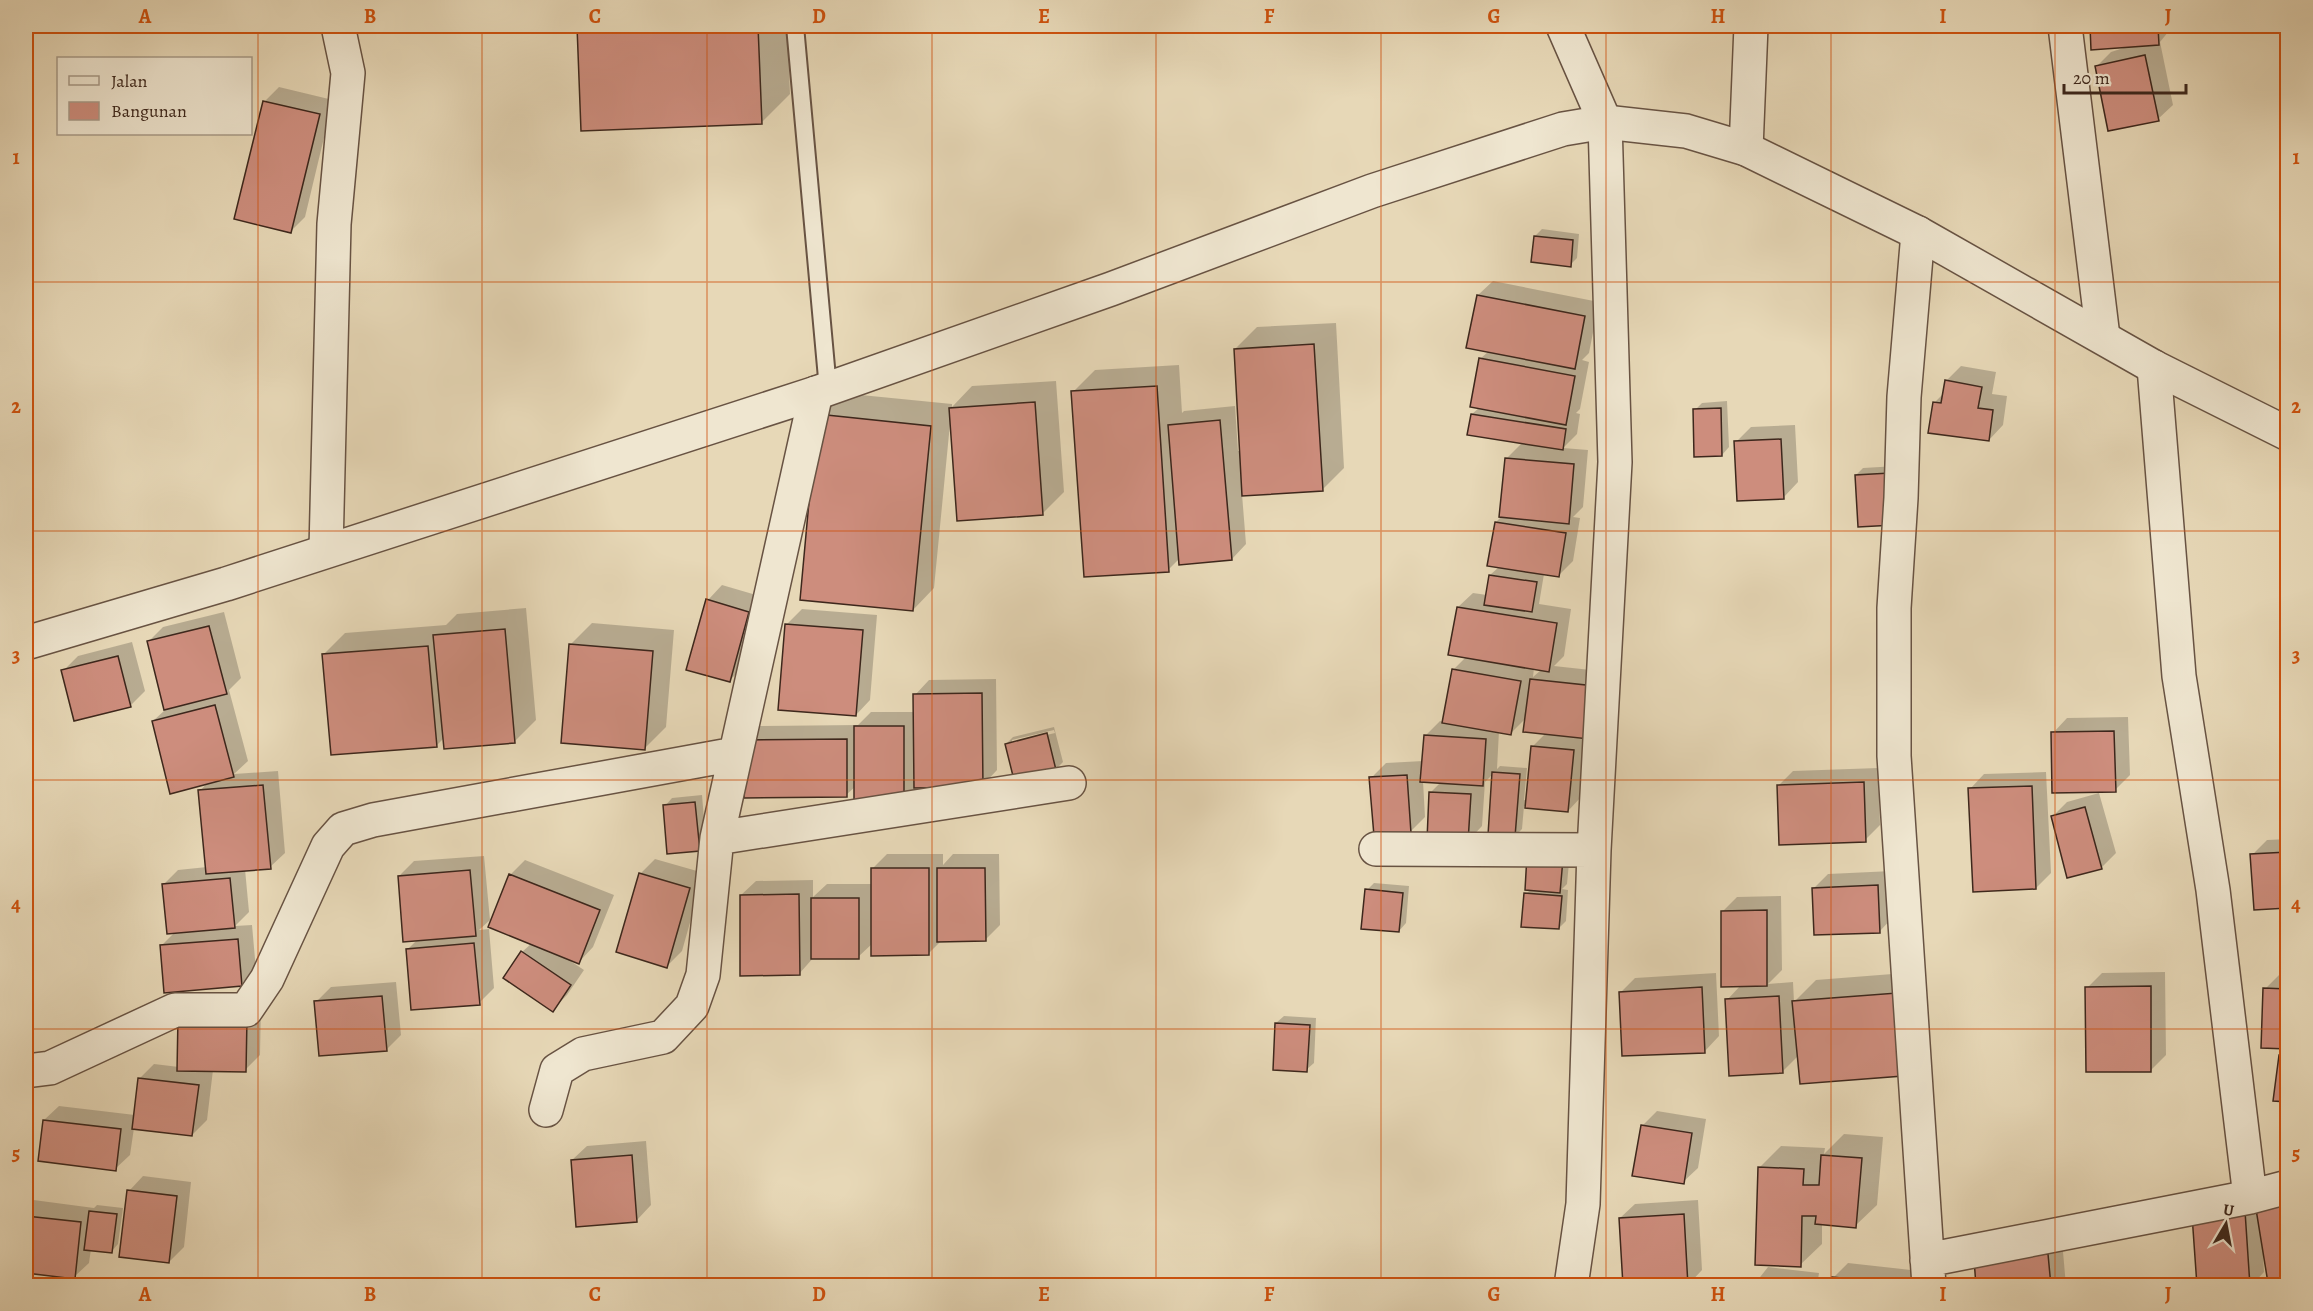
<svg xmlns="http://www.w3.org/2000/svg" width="2313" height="1311" viewBox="0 0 2313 1311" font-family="Alegreya,serif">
	<rect width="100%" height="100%" fill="#e7d8b7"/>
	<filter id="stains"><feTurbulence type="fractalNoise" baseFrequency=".00333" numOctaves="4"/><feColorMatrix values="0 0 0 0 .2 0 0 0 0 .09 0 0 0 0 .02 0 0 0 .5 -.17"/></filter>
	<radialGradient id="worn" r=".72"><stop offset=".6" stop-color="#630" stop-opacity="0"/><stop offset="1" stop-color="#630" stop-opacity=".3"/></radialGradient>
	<path fill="#0003" fill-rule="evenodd" d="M578 26H787L790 94 762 122 582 129Z
		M2091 26H2173L2160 42 2173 105 2158 119 2096 67 2111 52 2133 45 2093 48Z
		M279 87 333 100 305 217 291 231 265 101Z
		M1542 229 1579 234 1577 258 1570 265 1535 236Z
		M1493 281 1599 302 1589 353 1582 360 1589 362 1580 409 1576 413 1580 414 1577 434 1563 448 1588 450 1583 507 1573 517 1580 518 1573 561 1558 576 1544 574 1539 604 1571 609 1564 656 1554 666 1609 672 1582 796 1568 811 1524 806 1522 829 1515 836 1493 774 1485 782 1482 826 1468 841 1430 793 1441 782 1423 781 1425 817 1411 831 1371 778 1386 763 1423 761 1425 736 1440 721 1444 722 1453 670 1466 657 1458 607 1473 593 1487 595 1490 575 1499 567 1496 522 1501 517 1507 458 1523 442 1472 414 1480 407V359L1489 351 1478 295ZM1534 668 1541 670 1533 677ZM1526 718 1546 733 1532 747 1527 800H1524L1527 768 1500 766 1497 769 1499 731 1511 733Z
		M1336 323 1344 468 1322 490 1242 494 1246 544 1232 559 1180 558 1168 570 1073 392 1095 370 1179 365 1182 413 1184 411 1235 406 1238 451H1241L1235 349 1257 327Z
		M1961 366 1996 372 1992 394 2007 396 2003 425 1989 440 1934 403 1944 393 1946 381Z
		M1056 381 1064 492 1042 514 950 424 934 588 913 610 819 415 841 393 952 404V407L972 386Z
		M1727 401 1729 447 1722 455 1695 410 1702 403Z
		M1795 425 1798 482 1784 497 1736 442 1751 427Z
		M1897 466 1893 523 1856 475 1863 468Z
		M722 585 763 597 744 666 729 681 708 600Z
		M526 608 536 720 514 742 444 738 437 745 323 655 345 633 446 625 457 614Z
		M802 609 877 615 870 700 856 715 787 624Z
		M224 612 241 678 229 690 248 761 234 774 278 771 285 853 270 867 245 869 249 912 235 926 252 925 256 970 241 984 162 945 175 932 163 885 178 870 207 867 200 791 208 782 153 721 165 710 148 642 163 627Z
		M592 623 674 630 666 727 644 749 571 644Z
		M132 642 145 691 130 706 63 671 78 656Z
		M996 679 997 770 983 785 917 786 903 799 856 786 846 795 745 740 760 726 858 725 871 712H915V695L929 680Z
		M2128 717 2130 775 2115 790 2053 733 2067 718Z
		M1054 727 1063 762 1056 769 1006 744 1013 737ZM1054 730 1055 733 1012 743V740Z
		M1878 768 1880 825 1865 840 1778 786 1793 771Z
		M2046 772 2051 873 2036 888 1970 789 1984 774Z
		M2099 793 2116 853 2101 868 2052 817 2067 802Z
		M702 795 706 843 699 850 665 806 672 798Z
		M2288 839V907L2252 855 2267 840Z
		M1570 852 1567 884 1562 889 1568 890 1566 921 1559 928 1526 894Z
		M887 854H943V865L953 854H999L1000 925 985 940H942L929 953 873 943 858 957H814L799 974 741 895 756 881 813 880V897L827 884H872V869Z
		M484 856 490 920 479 930 489 929 494 988 479 1003 407 950 417 940 399 876 414 861Z
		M655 859 704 873 682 951 667 966 640 874Z
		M525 860 614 895 593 947 579 962 569 960 584 970 567 995 552 1010 522 952 532 943 510 875Z
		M1892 871 1894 916 1880 931 1813 889 1828 874Z
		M1374 883 1409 886 1406 923 1399 931 1367 890Z
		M1781 896 1782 970 1768 984 1793 982 1794 1002 1816 980 1918 972 1925 1053 1799 1055 1782 1072 1727 1000 1741 985 1722 912 1737 897Z
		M2165 972 2166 1055 2151 1070 2087 988 2102 973Z
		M1716 973 1719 1036 1705 1051 1620 993 1635 978Z
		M2280 974 2288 975V1048L2265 989Z
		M396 982 401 1035 386 1050 316 1002 331 987Z
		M261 1004 260 1055 245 1070H213L207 1120 192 1135 134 1128 130 1155 115 1169 44 1120 59 1106 135 1115 139 1079 154 1064 179 1067Z
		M1284 1016 1316 1018 1314 1063 1306 1070 1276 1023Z
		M2288 1048V1101L2280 1056Z
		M1657 1111 1706 1119 1698 1168 1683 1182 1642 1126Z
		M1844 1134 1883 1137 1877 1205 1855 1226 1822 1223V1244L1800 1265 1759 1168 1781 1146 1825 1148 1824 1154Z
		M646 1141 651 1205 637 1220 572 1160 587 1146Z
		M143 1176 191 1182 184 1247 169 1262 129 1191Z
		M2288 1193 2263 1255 2264 1272 2251 1286H2199L2194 1215Z
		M26 1199 94 1208 97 1205 123 1208 118 1244 111 1252 91 1249 89 1263 74 1277 26 1271Z
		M1698 1200 1702 1270 1688 1285 1620 1218 1635 1204Z
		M2062 1240 2066 1286H1978Z
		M1848 1263 1920 1271 1918 1286H1833V1278Z
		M1768 1267 1819 1273 1817 1286H1753Z
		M26 1279 79 1286H26Z
		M95 1279 137 1284V1286H89Z"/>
	<path fill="#cd8d7d" stroke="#3d271c" stroke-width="1.5" d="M577 26H758L762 124 581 131Z
		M2090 26H2158L2159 45 2091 50Z
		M2145 55 2159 121 2108 131 2095 66Z
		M263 101 320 114 291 233 234 219Z
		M1534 236 1573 240 1571 267 1531 262Z
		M1477 295 1585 316 1575 369 1466 348Z
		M1314 344 1323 491 1242 496 1234 349Z
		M1479 358 1575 376 1566 425 1470 407Z
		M1945 380 1982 387 1978 408 1993 410 1989 441 1928 433 1933 402 1941 403Z
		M1157 386 1169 572 1084 577 1071 391Z
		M1035 402 1043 515 957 521 949 408Z
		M1721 408 1722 456 1694 457 1693 409Z
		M817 414 931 426 913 611 800 600Z
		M1471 414 1566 429 1563 450 1467 435Z
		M1220 420 1232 560 1179 565 1168 425Z
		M1781 439 1784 499 1737 501 1734 441Z
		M1505 458 1574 464 1569 524 1499 517Z
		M1890 473 1894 525 1858 527 1855 475Z
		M1495 522 1566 533 1559 577 1487 566Z
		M1489 575 1537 582 1532 612 1484 605Z
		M706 599 749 612 730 682 686 670Z
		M1457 607 1557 623 1549 672 1448 655Z
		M785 624 863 630 856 716 778 710Z
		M209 626 227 694 164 710 147 641Z
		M505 629 515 743 444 749 433 635Z
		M569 644 653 651 645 750 561 743Z
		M428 646 437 747 331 755 322 654Z
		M118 656 131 707 74 721 61 670Z
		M1452 669 1521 681 1511 735 1442 723Z
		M1530 679 1595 686 1589 739 1523 732Z
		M982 693 983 787 914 788 913 694Z
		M215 705 234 777 170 794 152 721Z
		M854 726H904V801L854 800Z
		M2114 731 2116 792 2052 793 2051 732Z
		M1047 733 1056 770 1014 780 1005 744Z
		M1424 735 1486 739 1483 786 1420 782Z
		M847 739V797L744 798V740Z
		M1531 746 1574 750 1568 812 1525 808Z
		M1492 772 1520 774 1515 837 1488 835Z
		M1407 775 1411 833 1374 836 1369 777Z
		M1864 782 1866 842 1779 845 1777 785Z
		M263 785 271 869 206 874 198 790Z
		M2032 786 2036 889 1973 892 1968 788Z
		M1429 792 1471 794 1468 842 1427 840Z
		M695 802 700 851 667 854 663 805Z
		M2085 807 2102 869 2067 878 2051 816Z
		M2288 852V908L2254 910 2250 854Z
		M1527 855 1563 859 1560 893 1525 890Z
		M871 868H929V955L871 956Z
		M937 868H985L986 941 937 942Z
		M470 870 476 936 403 942 398 876Z
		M639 873 690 888 667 968 616 952Z
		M509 874 600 910 579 964 488 927Z
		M230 878 235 928 167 934 162 884Z
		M1878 885 1880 933 1814 935 1812 888Z
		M1365 889 1403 893 1399 932 1361 929Z
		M1524 893 1562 896 1559 929 1521 927Z
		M799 894 800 975 740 976V895Z
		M811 898H859V959H811Z
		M1767 910V986L1721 987V911Z
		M238 939 242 986 164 993 160 945Z
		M474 943 480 1005 411 1010 406 949Z
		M521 951 571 985 553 1012 503 978Z
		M2151 986V1072H2086L2085 987Z
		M1702 987 1705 1053 1622 1056 1619 992Z
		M2263 988 2288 989V1049L2261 1048Z
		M1897 993 1903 1076 1800 1084 1792 1001Z
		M382 996 387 1051 319 1056 314 1001Z
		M1779 996 1783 1073 1729 1076 1725 999Z
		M178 1017 247 1018 246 1072 177 1071Z
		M1275 1023 1310 1025 1307 1072 1273 1070Z
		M2279 1055 2288 1056V1102L2273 1101Z
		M138 1078 199 1085 192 1136 132 1129Z
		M43 1120 121 1129 116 1171 38 1161Z
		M1641 1125 1692 1133 1684 1184 1632 1176Z
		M632 1155 637 1222 576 1227 571 1160Z
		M1821 1155 1862 1158 1856 1228 1815 1224 1816 1216H1802L1801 1267 1755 1265 1758 1167 1804 1169 1803 1185H1819Z
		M127 1190 177 1196 169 1263 119 1257Z
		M2288 1204V1280L2268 1283 2256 1209Z
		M89 1211 117 1214 112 1253 84 1250Z
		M2245 1211 2250 1286H2197L2192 1215Z
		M1684 1214 1688 1286H1623L1619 1218Z
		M26 1216 81 1222 75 1279 26 1273Z
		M2048 1254 2051 1286H1976L1974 1259Z
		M1832 1277 1906 1285 1831 1286Z
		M1752 1281 1792 1286H1752Z"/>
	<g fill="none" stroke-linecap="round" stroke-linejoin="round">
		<defs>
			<path id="service" d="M795 26 828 389"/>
			<path id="minor" d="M1563 26 1605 122 1615 462 1594 850 1583 1204 1571 1286
				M2065 26 2103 337
				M1746 149 1751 26
				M1918 233 1904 397 1901 498 1894 608V756L1929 1286
				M2154 367 2179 676 2213 890 2250 1197
				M326 550 334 224 348 73 338 26
				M717 838 1069 783
				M1376 849 1594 850
				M26 1071 50 1068 175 1010H246L267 979 328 846 343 829 373 820 735 754
				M546 1110 557 1070 583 1054 663 1037 692 1006 703 975 717 838 816 393
				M1927 1260 2250 1197 2288 1187"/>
			<path id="tertiary" d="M26 643 226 584 816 393 1111 289 1372 191 1563 129 1605 122 1686 131 1746 149 1918 233 2154 367 2288 434"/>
		</defs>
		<use href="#service" stroke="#685343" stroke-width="20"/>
		<use href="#minor" stroke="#685343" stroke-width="36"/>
		<use href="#tertiary" stroke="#685343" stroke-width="36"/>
		<use href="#service" stroke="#efe6d0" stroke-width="16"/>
		<use href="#minor" stroke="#efe6d0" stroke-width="33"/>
		<use href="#tertiary" stroke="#efe6d0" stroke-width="33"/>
	</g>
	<path fill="none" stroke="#ce520e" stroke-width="1.5" stroke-opacity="0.55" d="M258 26V1286M482 26V1286M707 26V1286M932 26V1286M1156 26V1286M1381 26V1286M1606 26V1286M1831 26V1286M2055 26V1286M26 282H2288M26 531H2288M26 780H2288M26 1029H2288"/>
	<rect width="2313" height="1311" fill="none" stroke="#e7d8b7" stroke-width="66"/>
	<rect x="57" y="57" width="195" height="78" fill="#efe6d0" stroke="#a89a88" stroke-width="1.5"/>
	<rect x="69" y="76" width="30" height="9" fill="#efe6d0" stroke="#a89a88" stroke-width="1.5"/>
	<text x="111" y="87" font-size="18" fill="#3d271c">Jalan</text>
	<rect x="69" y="102" width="30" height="18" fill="#cd8d7d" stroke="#a89a88" stroke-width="1.5"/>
	<text x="111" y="117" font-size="18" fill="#3d271c">Bangunan</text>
	<g transform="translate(2226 1224) rotate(10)" stroke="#efe6d0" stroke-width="4.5" paint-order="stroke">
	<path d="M0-4.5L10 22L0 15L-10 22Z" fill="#3d271c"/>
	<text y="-9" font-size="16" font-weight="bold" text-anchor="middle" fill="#3d271c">U</text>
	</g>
	<path d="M2064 84v9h122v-9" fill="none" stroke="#3d271c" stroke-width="3"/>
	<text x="2073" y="84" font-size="18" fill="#3d271c" stroke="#efe6d0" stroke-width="4.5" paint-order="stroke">20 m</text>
	<rect x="33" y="33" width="2247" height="1245" fill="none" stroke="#ce520e" stroke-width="2"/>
	<g font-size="20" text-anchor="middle" font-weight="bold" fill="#ce520e">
		<text x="145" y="23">A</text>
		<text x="370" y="23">B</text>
		<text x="595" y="23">C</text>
		<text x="819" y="23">D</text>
		<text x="1044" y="23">E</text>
		<text x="1269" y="23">F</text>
		<text x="1494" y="23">G</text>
		<text x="1718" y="23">H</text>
		<text x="1943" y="23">I</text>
		<text x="2168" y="23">J</text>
		<text x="16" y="164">1</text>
		<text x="2296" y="164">1</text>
		<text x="16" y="413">2</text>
		<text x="2296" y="413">2</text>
		<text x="16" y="662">3</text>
		<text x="2296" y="662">3</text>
		<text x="16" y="911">4</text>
		<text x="2296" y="911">4</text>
		<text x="16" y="1160">5</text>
		<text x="2296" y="1160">5</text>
		<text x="145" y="1301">A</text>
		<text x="370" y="1301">B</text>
		<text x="595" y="1301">C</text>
		<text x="819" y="1301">D</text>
		<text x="1044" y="1301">E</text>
		<text x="1269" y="1301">F</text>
		<text x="1494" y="1301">G</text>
		<text x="1718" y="1301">H</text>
		<text x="1943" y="1301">I</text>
		<text x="2168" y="1301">J</text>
	</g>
	<rect width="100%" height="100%" filter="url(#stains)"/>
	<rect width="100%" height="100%" fill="url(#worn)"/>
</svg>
